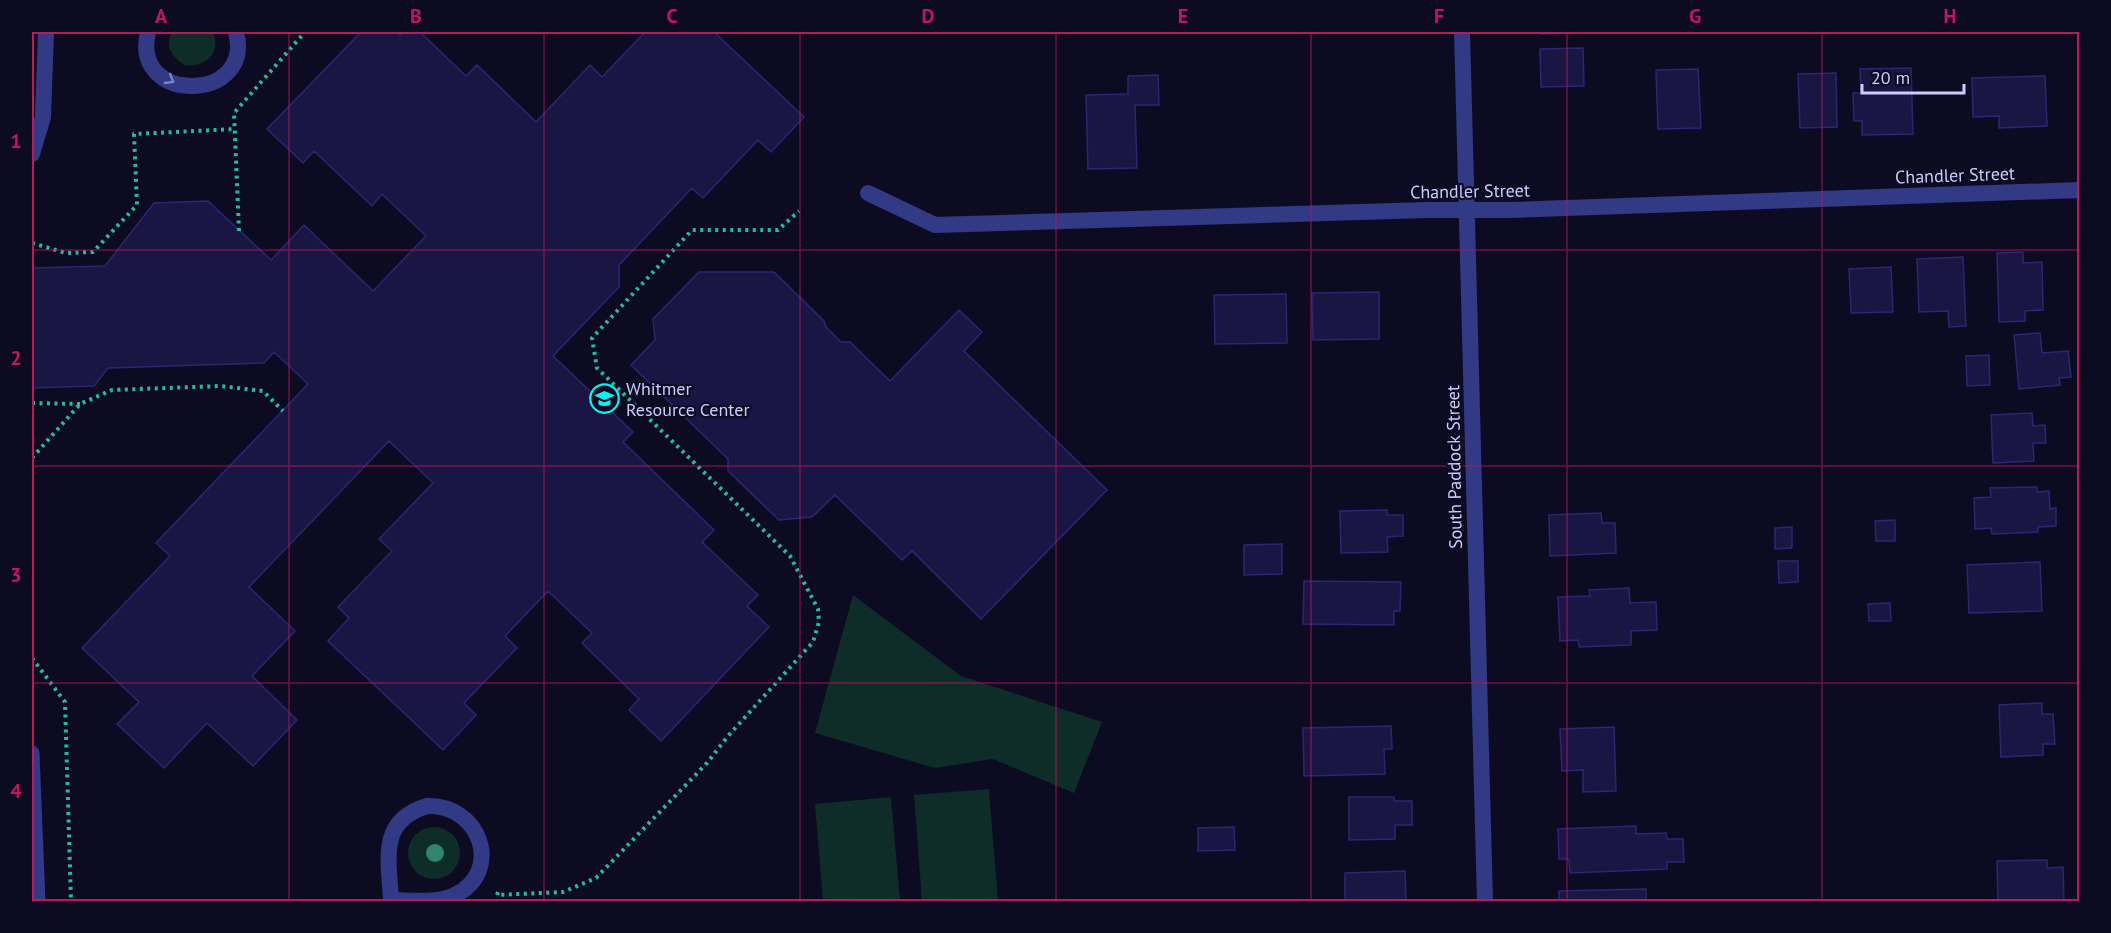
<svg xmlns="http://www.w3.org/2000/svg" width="2111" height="933" viewBox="0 0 2111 933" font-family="'PT Sans',sans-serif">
	<rect width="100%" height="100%" fill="#0d0b22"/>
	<path fill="#0e2c28" d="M171 32H213C222 53 205 68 184 65 171 56 166 47 171 32Z
		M853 595 961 676 1102 722 1074 793 993 759 935 768 815 733Z
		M989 789 998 901H922L914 795Z
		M891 797 900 901H823L815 804Z
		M408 853a26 26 0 1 1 52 0a26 26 0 1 1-52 0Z"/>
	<path fill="#1a1644" stroke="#2c2672" stroke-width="1.5" d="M361 32H397L400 35 403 32H420L466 76 477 65 536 122 590 65 602 77 645 32H714L804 117 771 152 758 140 703 198 692 188 619 265V287L553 356 633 432 623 442 714 530 702 542 758 595 747 606 769 627 661 741 629 710 639 699 582 643 592 633 548 591 505 636 517 648 464 703 476 715 443 750 328 641 349 618 338 607 392 551 379 539 433 483 389 441 249 587 295 631 252 676 297 720 253 766 207 723 164 768 117 724 139 702 82 648 170 556 156 543 308 384 274 352 264 363 108 368 94 386 32 388V268L105 266 154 203 208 201 271 260 304 225 373 291 426 236 382 194 372 206 314 151 303 163 267 129Z
		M1542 32H1585L1542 34Z
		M1583 48 1584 86 1541 87 1540 49Z
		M1911 68 1913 134 1862 135V121H1854L1853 93H1861L1860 69Z
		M1698 69 1701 128 1658 129 1656 70Z
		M1836 73 1837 127 1800 128 1798 74Z
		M1158 75 1159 105H1135L1137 168 1088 169 1086 95 1128 94V76Z
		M2045 76 2047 126 1999 128V116L1973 117 1972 78Z
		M2023 252V263L2042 262 2043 310 2025 311V321L1999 322 1997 253Z
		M1963 257 1966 326 1949 327 1948 311 1919 312 1917 259Z
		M1891 267 1893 312 1851 313 1849 269Z
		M699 272H774L824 321 826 327 841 342H850L890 381 959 310 982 332 964 351 1107 490 981 619 912 551 902 560 835 495 812 517 779 520 728 471V459L631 365 655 340 653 319Z
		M1379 292V339L1313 340 1312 293Z
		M1286 294 1287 343 1215 344 1214 295Z
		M2040 333 2042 353 2068 351 2071 377 2059 378 2060 385 2019 389 2014 335Z
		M1989 355 1990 385 1967 386 1966 356Z
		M2032 413 2033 426 2045 425 2046 443H2033L2034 461 1993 463 1991 415Z
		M2037 487V492L2049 491 2050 509 2056 508V526L2038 527V532L1992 534 1991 528 1975 529 1974 498 1991 497 1990 488Z
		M1387 510V515H1403V536L1387 537 1388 552 1341 553 1340 511Z
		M1601 513 1602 523H1615L1616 553 1550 556 1549 515Z
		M1895 520V541H1876L1875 521Z
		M1792 527V548L1775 549V528Z
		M1282 544V574L1244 575V545Z
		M1778 561H1798V582L1779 583Z
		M2040 562 2042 611 1969 613 1967 565Z
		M1304 581 1401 582 1400 611H1394V625L1303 624Z
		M1629 588 1630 603 1656 602 1657 630 1631 631V645L1579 647 1578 640 1560 641 1558 597 1590 596 1589 590Z
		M1890 603 1891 621H1869L1868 604Z
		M2042 703V714H2053L2055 744H2043V755L2001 757 1999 705Z
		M1391 726 1392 749H1384L1385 774 1304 776 1303 728Z
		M1614 727 1616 791 1583 792V770L1562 771 1560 729Z
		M1349 797H1394V801H1412V825H1395V839L1349 840Z
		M1636 826V834L1666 833 1667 839H1683L1684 862H1667V869L1570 873 1569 859H1559L1558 829Z
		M1234 827 1235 850 1198 851V828Z
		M2047 860V868L2063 867 2064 902H1998L1997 861Z
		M1405 871 1406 902H1345V873Z
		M1646 889V902H1559V891Z"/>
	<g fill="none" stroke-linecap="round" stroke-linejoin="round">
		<path stroke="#24bba0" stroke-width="4" stroke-dasharray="3 4.5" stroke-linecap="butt" d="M239 231 234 113 305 32
			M32 243 66 253 93 252 137 205 134 134 235 129
			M32 403 80 404
			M32 458 80 404 112 390 221 386 263 391 283 411
			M32 658 65 702 71 902
			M498 892 497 895 563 892 596 878 707 763 728 736 813 642 819 622 818 609 790 556 597 368 592 338 692 230H778L799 211"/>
		<path stroke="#323985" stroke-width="15" d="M32 753 38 902"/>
		<path stroke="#323985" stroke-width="16" d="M148 32C130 105 255 103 236 32
			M1462 32 1485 902
			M32 154 43 117 46 32
			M868 193 935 225 1426 210H1509L2080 190
			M427 806C480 804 504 871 455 895 437 904 410 900 391 900 389 859 378 821 427 806Z"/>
	</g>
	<circle fill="#318570" cx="435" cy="853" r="9"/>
	<defs><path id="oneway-chevron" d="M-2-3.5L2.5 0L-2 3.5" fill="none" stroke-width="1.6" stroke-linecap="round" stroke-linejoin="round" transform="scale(1.5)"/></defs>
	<use stroke="#7f82c2" href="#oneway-chevron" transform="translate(170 80) rotate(31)"/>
	<path fill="none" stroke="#c2185b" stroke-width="1.5" stroke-opacity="0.55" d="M289 32V902M544 32V902M800 32V902M1056 32V902M1311 32V902M1567 32V902M1822 32V902M32 250H2080M32 466H2080M32 683H2080"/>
	<defs>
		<symbol id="school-ring" viewBox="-11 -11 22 22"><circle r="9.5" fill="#0d0b22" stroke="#00f7f3" stroke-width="1.5"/><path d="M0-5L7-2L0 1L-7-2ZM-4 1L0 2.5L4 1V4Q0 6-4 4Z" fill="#00f7f3"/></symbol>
	</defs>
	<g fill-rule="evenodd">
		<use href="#school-ring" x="588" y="382" width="33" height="33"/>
	</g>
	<g text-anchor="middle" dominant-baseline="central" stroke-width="4.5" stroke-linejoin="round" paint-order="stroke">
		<g font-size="18" fill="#ccf" stroke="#0d0b22">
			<text transform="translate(1955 175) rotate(-2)">Chandler Street</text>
			<text transform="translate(1470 191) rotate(-1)">Chandler Street</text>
			<text transform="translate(1454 467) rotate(-91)">South Paddock Street</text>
		</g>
		<g font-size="18" fill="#ccf" stroke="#0d0b22" text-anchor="start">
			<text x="626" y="388">Whitmer<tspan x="626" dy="21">Resource Center</tspan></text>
		</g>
	</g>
	<rect width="2111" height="933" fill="none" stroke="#0d0b22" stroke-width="66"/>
	<path d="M1862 84v9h102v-9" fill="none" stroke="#ccccff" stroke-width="3"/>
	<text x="1871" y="84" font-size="18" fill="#ccccff" stroke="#0d0b22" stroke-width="4.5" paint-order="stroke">20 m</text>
	<rect x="33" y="33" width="2045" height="867" fill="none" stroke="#c2185b" stroke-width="2"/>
	<g font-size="20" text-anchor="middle" font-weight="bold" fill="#c2185b">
		<text x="161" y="23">A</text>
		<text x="416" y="23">B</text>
		<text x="672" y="23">C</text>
		<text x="928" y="23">D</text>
		<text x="1183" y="23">E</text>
		<text x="1439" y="23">F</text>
		<text x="1695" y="23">G</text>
		<text x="1950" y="23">H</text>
		<text x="16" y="148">1</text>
		<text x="16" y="365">2</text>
		<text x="16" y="582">3</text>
		<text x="16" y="798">4</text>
	</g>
</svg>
